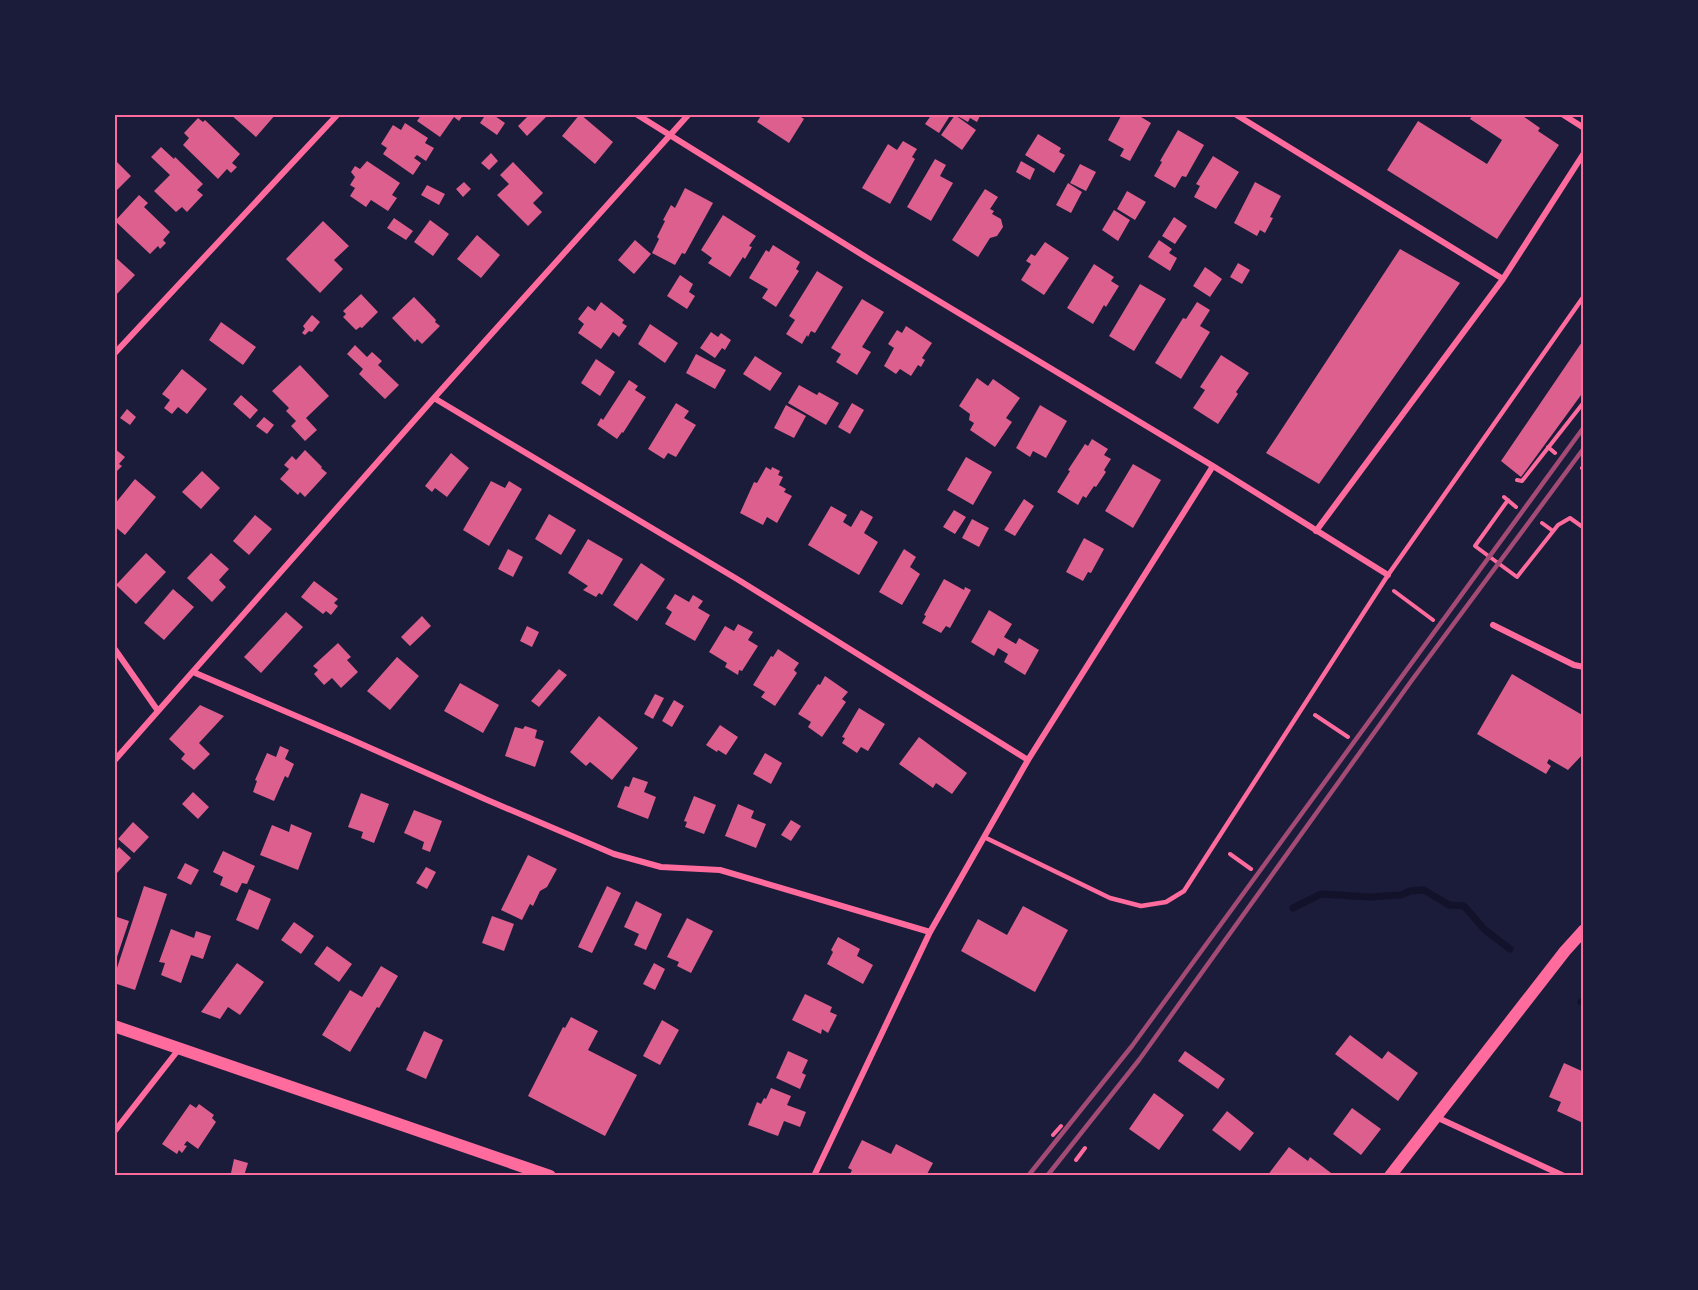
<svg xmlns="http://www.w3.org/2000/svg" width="1698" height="1290" viewBox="0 0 1698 1290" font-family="Ubuntu,sans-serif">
	<rect width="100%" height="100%" fill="#1b1b3a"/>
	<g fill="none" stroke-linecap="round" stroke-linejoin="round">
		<path stroke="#12122b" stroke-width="7" d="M1293 908 1321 894 1371 897 1401 895 1410 891 1424 890 1449 905 1464 906 1485 930 1510 949
			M1581 1002 1584 1003"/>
	</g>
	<path fill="#dd5f8e" d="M230 114H276L256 137Z
		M422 114H464L459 121 454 117 440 137 417 121Z
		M486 114H492L505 123 497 135 480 123Z
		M530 114H544L546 117 527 136 518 126Z
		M580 114 613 142 595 164 562 136Z
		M762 114H798V115L804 119 789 143 757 122Z
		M932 114H951L939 133 925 124Z
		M954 114H981L977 122 970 118 968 122Z
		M1122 114H1143L1141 117 1151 123 1130 161 1120 156 1124 149 1108 140Z
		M1473 114H1520L1540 128 1538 131 1559 145 1497 239 1387 170 1418 121 1487 164 1502 140 1470 119Z
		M955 115 976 130 962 150 941 135Z
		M198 118 203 122 205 120 240 154 232 163 237 167 231 173 227 169 218 179 183 145 189 138 184 133Z
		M405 123 428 138 425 143 434 148 426 161 417 155 414 158 421 163 413 175 383 154 387 148 381 144 393 125 401 130Z
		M1178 130 1204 145 1186 177 1182 176 1175 188 1154 176 1162 162 1160 161Z
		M1038 134 1061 148 1059 152 1065 155 1054 173 1025 155Z
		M903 141 917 149 912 157 915 159 890 204 862 188 888 144 897 150Z
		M161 147 174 159 175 157 203 184 197 190 203 195 187 212 182 207 176 212 154 191 170 175 151 157Z
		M491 153 498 161 489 170 481 163Z
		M1213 156 1239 172 1216 209 1194 197 1200 186 1196 184Z
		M935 159 946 165 940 176 953 183 931 221 907 207Z
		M116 161 131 176 114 193V164Z
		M367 161 400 183 392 195 397 198 388 211 371 200 366 207 350 196 355 188 350 185 355 177 351 172 355 166 360 169Z
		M1021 161 1035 169 1030 180 1016 172Z
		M513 162 543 193 533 203 542 212 528 226 497 195 509 184 500 175Z
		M1080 164 1096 172 1086 191 1070 183Z
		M464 182 471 189 463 197 456 189Z
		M1255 182 1281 196 1270 217 1273 218 1265 233 1260 230 1257 236 1234 223Z
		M1068 183 1082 192 1071 213 1056 205Z
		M427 185 445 194 439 205 421 195Z
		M685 188 713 203 685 254 682 253 675 265 652 253 659 239 657 237 665 221 663 220 671 205 675 208Z
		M985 189 998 197 990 209 994 211 992 214 1001 219 1003 227 997 236 990 238 978 257 952 240Z
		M1127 191 1146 202 1135 220 1117 209Z
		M139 195 148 203 144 207 170 232 163 240 166 243 160 249 158 246 150 254 115 221Z
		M1114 210 1130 220 1118 241 1102 230Z
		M723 215 756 236 749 246 752 247 745 259 743 257 730 277 708 263 712 258 701 250Z
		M1174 217 1187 226 1175 244 1162 236Z
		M394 218 413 231 406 240 387 228Z
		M430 220 449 234 433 256 414 242Z
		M323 221 349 246 334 260 343 269 320 293 286 259Z
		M477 235 500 255 481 278 457 259Z
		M635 240 651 254 634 274 618 260Z
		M1159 240 1172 249 1169 253 1177 258 1170 271 1148 257Z
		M1045 242 1069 258 1044 295 1021 280 1031 264 1026 261 1031 254 1035 256Z
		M773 245 800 262 796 269 799 271 776 307 762 298 768 289 749 278 766 250 769 252Z
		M1400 249 1460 283 1319 484 1266 453Z
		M114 256 135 275 115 296 114 294Z
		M1238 263 1250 270 1242 284 1230 277Z
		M1094 264 1114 277 1111 281 1119 286 1106 307 1104 305 1093 324 1067 308Z
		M1205 267 1222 279 1210 297 1193 286Z
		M817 271 843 287 815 333 811 331 808 337 807 335 802 344 786 334 795 320 789 316Z
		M680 275 693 284 689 292 695 296 687 309 667 296Z
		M1140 284 1166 299 1134 351 1109 336Z
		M361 294 378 312 362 328 360 327 356 330 343 317 346 314 343 311Z
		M414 297 436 320 435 322 440 326 422 344 417 339 415 342 392 318Z
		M862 299 884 312 862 347 871 352 857 375 836 362 841 354 831 348Z
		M601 302 624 320 622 323 627 326 619 337 613 332 601 349 578 333 584 324 578 319 588 306 595 311Z
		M1197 302 1210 310 1200 326 1210 332 1181 379 1155 363 1183 318 1186 319Z
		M312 315 320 322 312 332 309 331 305 335 302 333 305 329 303 326Z
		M221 322 256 347 243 365 209 340Z
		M650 324 678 343 665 363 638 344Z
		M906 326 932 343 922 358 925 360 921 367 918 365 911 376 900 369 896 374 884 366 894 348 888 344 897 330 902 333Z
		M711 332 718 337 721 333 731 340 725 350 722 348 715 358 700 348Z
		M1584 339V391L1521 477 1501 461Z
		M355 345 367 357 372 352 382 361 378 365 399 385 385 399 359 374 363 369 347 354Z
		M696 354 726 370 715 389 686 373Z
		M1221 355 1249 373 1236 392 1238 394 1218 424 1193 408 1205 390 1200 387Z
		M755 356 782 373 770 391 743 374Z
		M596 359 615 372 600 396 581 383Z
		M300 365 329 396 306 418 317 430 305 441 291 426 296 421 286 411 289 408 272 391Z
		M182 369 207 389 187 414 178 407 172 414 164 408 170 400 162 394Z
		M977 378 988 386 993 379 1020 398 1006 418 1012 422 995 447 970 430 974 423 969 420 970 414 959 406Z
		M629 380 638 386 635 390 646 397 623 433 622 432 617 439 597 425 601 418 603 420Z
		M799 385 817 395 819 392 839 403 826 425 788 403Z
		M241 395 258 410 250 419 233 404Z
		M676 403 689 411 684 418 696 425 676 457 668 453 664 459 648 449Z
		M852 403 864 410 850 434 838 427Z
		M786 405 806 416 794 438 774 428Z
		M1040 405 1067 421 1046 458 1033 451 1030 457 1016 448Z
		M127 409 136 417 130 425 120 418Z
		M264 417 274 425 267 434 256 426Z
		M1092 439 1108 449 1104 455 1111 459 1104 470 1106 472 1096 487 1094 486 1086 498 1083 496 1078 505 1057 492 1070 471 1068 470 1085 444 1088 446Z
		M114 448 125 457 119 464 122 466 114 474Z
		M305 450 322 467 321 468 327 473 305 497 300 492 298 495 280 479 289 469 284 465 292 456 296 460Z
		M451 453 469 468 447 497 435 488 432 492 425 486Z
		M966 457 992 472 973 505 947 490Z
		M1133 464 1161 480 1133 528 1105 511Z
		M766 467 771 470 772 467 780 471 778 475 783 477 779 485 786 489 784 492 792 496 777 523 767 517 763 525 740 513 754 482 757 483Z
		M202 471 220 488 201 509 182 492Z
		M135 479 156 497 125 535 114 526V505Z
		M491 481 505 488 509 481 522 489 489 546 463 530Z
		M1024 499 1034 506 1015 536 1004 530Z
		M831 506 847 515 843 522 851 527 861 510 873 517 864 533 878 542 859 575 808 545Z
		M954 510 966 517 955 534 943 527Z
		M549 514 576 530 561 555 535 539Z
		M255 515 272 529 249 555 233 541Z
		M972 519 989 528 979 547 962 538Z
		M1084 538 1104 549 1091 573 1088 572 1083 581 1066 572Z
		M588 539 623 559 602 595 599 593 596 597 583 590 588 586 568 573Z
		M508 549 523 557 513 577 498 569Z
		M904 549 916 557 910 567 920 574 902 605 879 592Z
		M146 553 166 572 136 604 116 585Z
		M211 553 229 569 219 580 226 587 212 602 187 578Z
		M641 563 665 579 637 621 613 605Z
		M944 579 964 590 965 587 971 590 950 628 946 626 941 633 922 623 926 616 924 615Z
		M314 581 338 599 334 603 338 606 331 615 326 611 323 614 301 597Z
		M173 589 194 607 164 640 144 623Z
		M675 594 689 602 693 595 703 601 698 608 710 615 695 641 665 624 672 612 666 608Z
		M989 610 1012 624 1004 637 1016 644 1019 638 1039 650 1025 675 1004 662 1008 654 998 648 994 656 971 642Z
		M286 612 303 627 261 673 244 657Z
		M422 616 431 626 410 646 401 637Z
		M738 624 753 632 748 640 758 646 742 671 739 670 738 675 725 667 727 663 709 652 725 626 734 631Z
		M527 626 539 632 532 647 520 641Z
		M338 643 351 657 347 660 358 672 341 688 332 678 324 685 314 674 318 670 313 666Z
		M778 649 799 663 794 670 797 673 775 706 761 697 765 692 753 685 771 656 773 657Z
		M397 657 419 676 390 710 367 691Z
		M559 669 567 675 539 707 531 701Z
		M1512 674 1584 716V753L1568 770 1549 759 1547 763 1551 766 1546 774 1477 734Z
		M825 676 848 692 842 699 846 702 822 737 808 727 811 722 798 714 818 684 820 685Z
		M460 683 499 705 483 733 444 711Z
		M655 694 664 698 653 719 644 714Z
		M674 700 684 706 672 727 662 721Z
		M200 705 224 716 199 743 210 754 194 770 181 759 185 754 169 739Z
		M859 708 885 724 868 751 861 747 857 753 842 743 845 738 842 737Z
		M599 716 638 748 612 780 590 762 586 766 570 752Z
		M720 725 738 737 726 755 718 750 717 752 706 745Z
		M525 726 537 730 535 738 544 741 535 767 505 756 515 727 523 729Z
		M919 737 967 773 952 794 936 783 933 788 899 764Z
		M280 746 289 750 285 759 294 764 288 778 285 776 274 801 253 792 257 781 255 780 267 753 276 757Z
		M765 753 782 763 771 784 753 774Z
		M633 777 648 782 644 792 656 797 648 819 617 807 625 786 629 787Z
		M193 792 209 807 198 819 182 804Z
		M361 793 389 804 374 843 361 838 363 832 348 827Z
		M694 796 716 805 704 834 685 827 687 822 684 821Z
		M738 804 754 811 751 818 766 824 756 848 725 836Z
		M414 810 442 821 430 852 422 849 424 842 404 833Z
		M791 820 801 826 791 841 781 835Z
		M133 822 149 837 134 853 118 839Z
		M291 824 312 833 298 870 260 855 272 825 289 832Z
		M119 847 131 858 116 874 114 872V853Z
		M223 851 255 866 247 884 242 883 237 893 220 885 223 877 213 872Z
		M528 855 557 869 547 887 540 891 533 906 530 904 522 920 501 910Z
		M185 863 199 870 191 885 177 878Z
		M426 867 436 872 427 889 416 883Z
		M144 886 167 894 135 990 114 983V977Z
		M607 886 621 893 592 953 578 947Z
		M249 889 271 899 258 930 236 920Z
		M636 901 662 914 646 950 634 945 639 934 624 927Z
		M1023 906 1068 930 1035 992 961 951 978 919 1007 935Z
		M114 916 129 921 114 966Z
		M492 916 514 924 504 951 482 943Z
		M687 918 713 931 691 973 677 966 679 962 667 957Z
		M294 922 314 936 301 954 281 940Z
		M171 929 194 938 196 931 211 936 203 959 191 955 181 983 161 975 165 963 159 962Z
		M838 937 860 949 857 956 873 965 863 984 827 964 833 952 831 950Z
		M327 946 352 964 339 982 314 964Z
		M237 963 264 982 240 1015 228 1007 220 1019 201 1012Z
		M654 963 665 969 655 990 643 984Z
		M381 966 398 976 379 1008 377 1007 350 1052 322 1035 350 990 362 997Z
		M805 994 832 1007 830 1012 837 1015 828 1033 822 1029 821 1034 792 1020Z
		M571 1017 598 1031 588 1050 637 1075 605 1136 528 1096 563 1027 565 1028Z
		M662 1020 679 1030 660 1065 643 1056Z
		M424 1031 443 1040 426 1079 406 1070Z
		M1350 1035 1382 1059 1388 1051 1418 1073 1398 1101 1335 1054Z
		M788 1051 808 1060 802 1073 806 1075 800 1089 776 1078Z
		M1185 1051 1225 1079 1218 1089 1178 1061Z
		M1564 1063 1584 1072V1119L1583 1123 1557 1111 1561 1102 1549 1097Z
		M771 1088 791 1096 787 1105 806 1112 800 1127 784 1121 778 1136 748 1125 757 1102 761 1104 764 1098 766 1099Z
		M1154 1093 1184 1115 1159 1150 1129 1129Z
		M190 1104 196 1108 199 1104 214 1115 212 1118 216 1122 198 1149 187 1141 184 1145 187 1146 182 1153 179 1150 177 1154 162 1144Z
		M1352 1108 1381 1129 1361 1155 1333 1134Z
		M1227 1111 1254 1133 1240 1151 1212 1130Z
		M862 1140 891 1154 896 1144 933 1163 926 1176H849L852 1170 848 1168Z
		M1289 1147 1308 1161 1310 1157 1335 1176H1267Z
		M234 1159 248 1163 244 1176 231 1173Z"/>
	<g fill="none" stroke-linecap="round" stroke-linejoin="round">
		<path stroke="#ff6b9d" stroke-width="4" d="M1548 447 1555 453
			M1582 468 1584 469
			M1517 480 1522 481 1584 402
			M1504 497 1516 507
			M1508 500 1475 546 1517 577 1558 525 1570 518 1584 528
			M1542 523 1553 531
			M1394 591 1433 620
			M1315 715 1348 737
			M1230 854 1251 869
			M1053 1135 1061 1126
			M1076 1160 1085 1148"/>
		<path stroke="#ff6b9d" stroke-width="4.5" d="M984 837 1110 898 1141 906 1166 902 1184 891 1388 575 1584 296"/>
		<path stroke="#ff6b9d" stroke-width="6" d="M636 114 869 259 1213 466 1388 575
			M1235 114 1503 279
			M1562 114 1584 128
			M114 354 338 114
			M434 398 737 579 1028 760
			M1316 531 1503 279 1584 153
			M1493 625 1574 665 1584 667
			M114 648 158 711
			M193 672 350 739 485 799 614 854 661 867 720 870 930 932
			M114 761 434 398 689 114
			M1436 1117 1564 1176
			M114 1132 179 1049
			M814 1176 930 932 1028 760 1213 466"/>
		<path stroke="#ff6b9d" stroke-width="12" d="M114 1026 550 1176
			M1390 1176 1565 951 1584 930"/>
		<path stroke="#a44b75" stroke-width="4.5" d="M1028 1176 1132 1046 1584 427
			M1047 1176 1139 1060 1412 680 1584 448"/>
	</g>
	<rect width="1698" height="1290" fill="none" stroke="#1b1b3a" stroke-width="231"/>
	<rect x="116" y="116" width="1466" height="1058" fill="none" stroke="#ff6b9d" stroke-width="2"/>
</svg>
